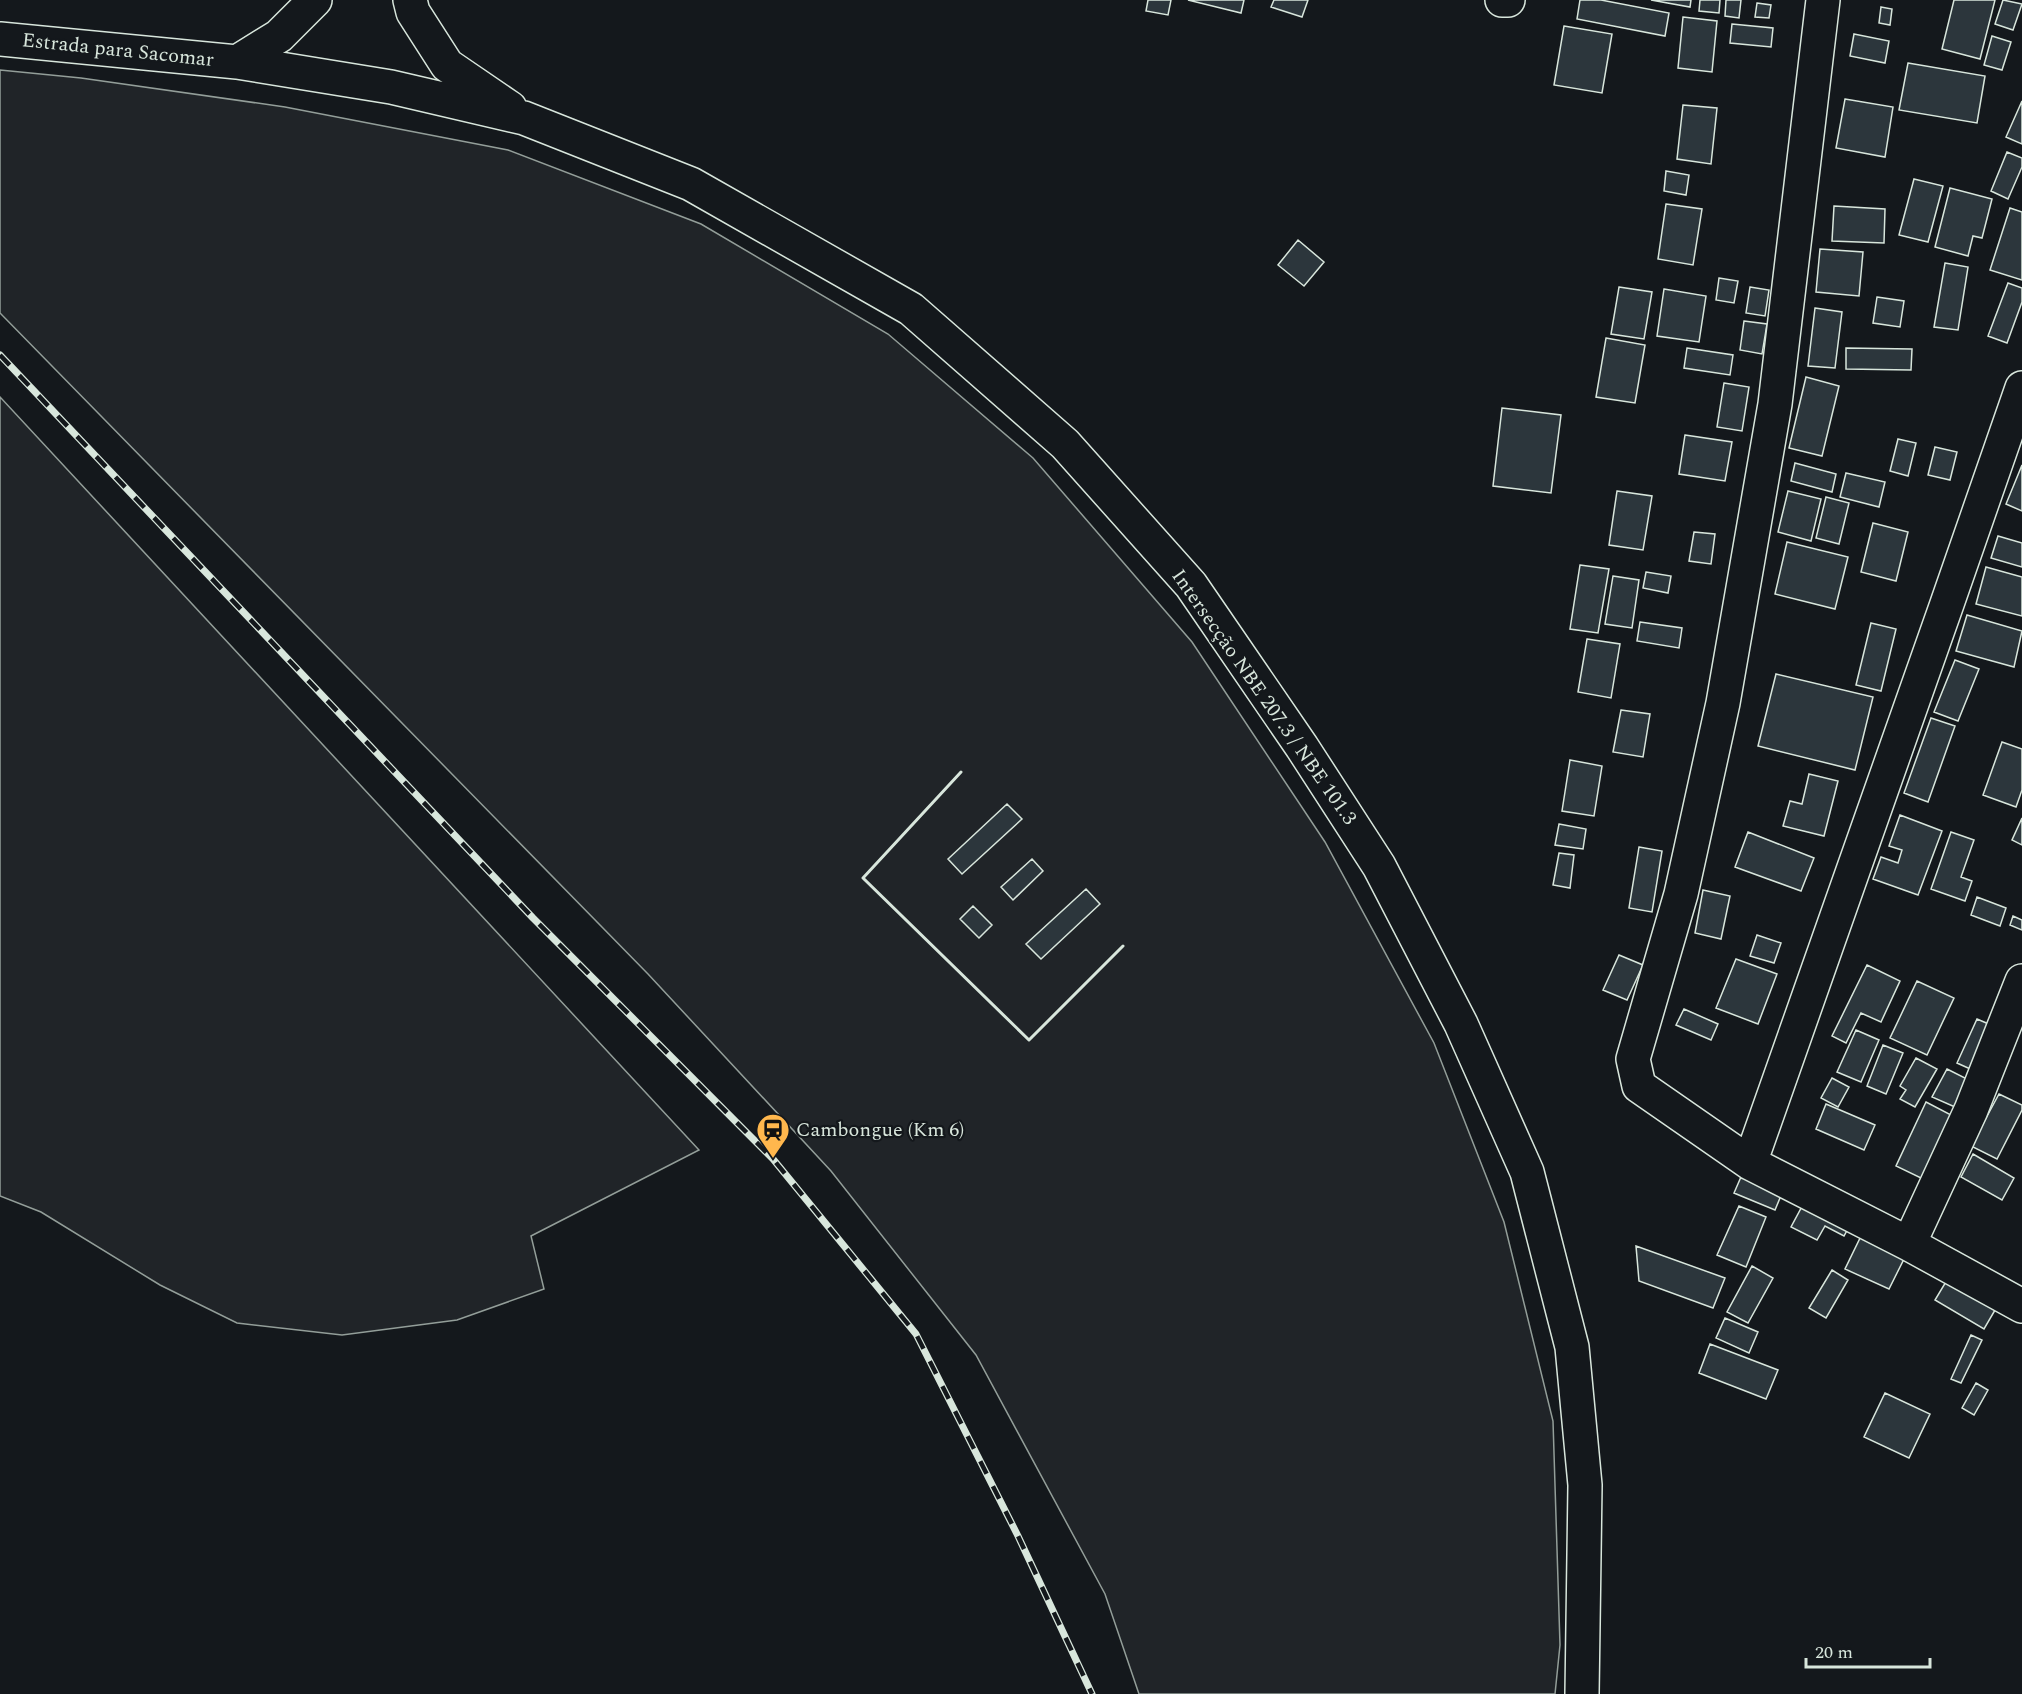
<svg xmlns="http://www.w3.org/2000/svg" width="2022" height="1694" viewBox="0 0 2022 1694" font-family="Spectral,serif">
	<rect width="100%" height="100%" fill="#14181c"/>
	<path fill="#202428" stroke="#939e99" stroke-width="1.5" d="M0 70 81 78 285 107 508 150 701 224 888 334 1033 458 1192 642 1325 842 1434 1043 1504 1222 1553 1421 1560 1645 1555 1694H1139L1105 1594 976 1355 831 1171 648 974 0 313Z
		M0 397 699 1150 531 1236 544 1289 457 1320 342 1335 237 1323 160 1285 41 1212 0 1196Z"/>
	<path fill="#2c363c" stroke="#d8e6dc" stroke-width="1.5" d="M1148 0H1171L1168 15 1146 11Z
		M1188 0H1244L1241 13Z
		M1274 0H1308L1302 17 1271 7Z
		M1580 0H1601L1669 13 1665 36 1577 19Z
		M1651 0H1691L1690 7Z
		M1700 0H1720L1719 13 1699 11Z
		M1726 0H1741L1739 18 1725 16Z
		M1954 0H1995L1980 59 1942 49Z
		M2003 0 2022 4 2013 30 1995 24Z
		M1757 3 1771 5 1769 18 1755 17Z
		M1881 7 1892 9 1890 25 1879 23Z
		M1683 17 1717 21 1712 72 1678 68Z
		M1732 24 1773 28 1771 47 1730 43Z
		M1564 26 1612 34 1602 93 1554 85Z
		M1854 34 1889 41 1885 63 1850 56Z
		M1992 36 2011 42 2002 70 1984 65Z
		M1908 63 1985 76 1977 123 1899 110Z
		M1845 99 1893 107 1885 157 1836 148Z
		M2022 101V144L2006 137Z
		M1683 105 1717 108 1711 164 1677 159Z
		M2007 152 2022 158V167L2008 199 1991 191Z
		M1666 171 1689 175 1686 195 1664 191Z
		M1914 179 1943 186 1928 242 1899 235Z
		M1950 188 1992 199 1982 238 1973 236 1968 256 1935 247Z
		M1666 204 1702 209 1693 265 1658 259Z
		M1834 206 1885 209 1884 243 1832 241Z
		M2010 208 2022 212V280L1990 270Z
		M1298 240 1324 262 1304 286 1278 265Z
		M1820 249 1863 252 1859 296 1816 292Z
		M1945 263 1968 267 1958 330 1934 327Z
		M1719 278 1738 281 1734 303 1716 300Z
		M2008 283 2022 288V302L2007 343 1988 336Z
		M1619 287 1652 292 1644 339 1611 334Z
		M1750 287 1769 290 1765 316 1746 313Z
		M1664 289 1706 296 1699 342 1657 336Z
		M1877 297 1904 301 1900 327 1873 323Z
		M1815 308 1842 312 1835 368 1808 366Z
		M1744 321 1767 324 1762 354 1740 350Z
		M1606 338 1645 345 1635 403 1596 397Z
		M1687 348 1733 355 1730 375 1684 368Z
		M1846 348 1912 349 1911 370 1846 369Z
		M1806 377 1839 386 1822 456 1789 448Z
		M1724 383 1749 387 1742 431 1717 427Z
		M1502 408 1561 415 1551 493 1493 486Z
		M1685 435 1732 442 1725 481 1679 474Z
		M1898 439 1916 443 1908 476 1890 471Z
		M1935 447 1957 452 1950 480 1928 475Z
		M1795 463 1836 474 1832 492 1791 481Z
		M2022 465V511L2006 504Z
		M1846 473 1885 482 1879 507 1840 497Z
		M1617 491 1652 496 1643 550 1609 545Z
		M1788 491 1821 499 1811 541 1778 532Z
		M1826 497 1849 503 1839 544 1816 538Z
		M1873 523 1908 532 1896 581 1861 572Z
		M1694 532 1715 534 1711 564 1689 561Z
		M1998 536 2022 543V567L1991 558Z
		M1787 542 1848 557 1835 609 1775 594Z
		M1580 565 1609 569 1598 633 1570 629Z
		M1986 567 2022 577V616L1976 604Z
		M1646 572 1671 576 1668 593 1643 588Z
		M1613 576 1639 580 1632 628 1605 624Z
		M1967 615 2022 631 2014 667 1956 651Z
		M1640 622 1682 628 1679 648 1637 641Z
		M1871 623 1896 629 1881 691 1856 685Z
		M1587 639 1620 644 1611 698 1578 692Z
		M1955 660 1979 669 1958 721 1934 712Z
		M1776 674 1873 697 1855 770 1758 746Z
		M1621 710 1650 714 1643 757 1613 752Z
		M1931 718 1955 726 1928 802 1904 793Z
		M2002 742 2022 749V790L2016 807 1983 795Z
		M1570 760 1602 766 1594 816 1562 811Z
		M1809 774 1838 781 1824 836 1783 826 1790 801 1802 804Z
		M1007 804 1022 819 962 874 948 859Z
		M1900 815 1942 831 1918 895 1873 879 1881 857 1898 863 1902 850 1889 846Z
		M2022 818V845L2012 840Z
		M1559 824 1586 829 1583 849 1555 845Z
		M1748 832 1814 858 1801 891 1735 867Z
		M1951 832 1974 840 1961 877 1972 881 1965 901 1931 889Z
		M1639 847 1662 851 1652 912 1629 908Z
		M1559 853 1574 855 1570 888 1553 885Z
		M1032 859 1043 871 1013 900 1001 887Z
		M1086 889 1100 904 1041 959 1026 944Z
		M1703 890 1730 896 1721 939 1695 933Z
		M1977 897 2006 908 2000 926 1971 915Z
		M973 906 992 925 979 938 960 919Z
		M2013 916 2022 920V930L2010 925Z
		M1757 935 1781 943 1774 963 1750 956Z
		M1619 955 1643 965 1627 1000 1603 990Z
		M1736 959 1777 974 1758 1024 1716 1008Z
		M1867 965 1900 981 1881 1022 1861 1013 1846 1043 1832 1036Z
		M1917 981 1954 998 1927 1055 1890 1038Z
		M1684 1009 1718 1024 1711 1040 1676 1025Z
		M1977 1019 1998 1028 1977 1072 1957 1063Z
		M1856 1030 1879 1040 1861 1082 1837 1072Z
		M1883 1045 1903 1053 1886 1094 1867 1086Z
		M1916 1058 1937 1069 1915 1107 1900 1099 1906 1090 1900 1086Z
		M1947 1069 1969 1080 1955 1107 1932 1097Z
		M1832 1078 1849 1087 1838 1107 1821 1098Z
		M1999 1094 2022 1105V1110L1997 1159 1971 1146Z
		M1926 1102 1953 1116 1923 1179 1896 1166Z
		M1826 1104 1875 1125 1864 1150 1816 1129Z
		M1973 1154 2014 1178 2002 1200 1961 1177Z
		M1744 1170 1785 1186 1775 1210 1734 1193Z
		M1806 1199 1851 1223 1844 1236 1825 1226 1817 1240 1791 1227Z
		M1739 1206 1766 1217 1746 1267 1717 1255Z
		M1863 1232 1907 1253 1889 1289 1845 1269Z
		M1636 1246 1725 1278 1713 1308 1639 1281Z
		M1752 1266 1773 1278 1748 1323 1727 1312Z
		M1832 1270 1848 1280 1826 1318 1809 1308Z
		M1950 1275 1998 1305 1984 1329 1935 1300Z
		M1725 1318 1758 1332 1749 1353 1716 1338Z
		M1971 1335 1982 1340 1961 1383 1951 1379Z
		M1710 1344 1778 1370 1766 1399 1699 1373Z
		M1976 1383 1988 1390 1974 1415 1962 1408Z
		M1885 1393 1930 1414 1909 1458 1864 1437Z"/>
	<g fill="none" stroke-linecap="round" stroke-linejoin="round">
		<defs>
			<path id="minor" d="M410 0 413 12 447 65 510 108
				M1502 0H1508
				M1823 0 1775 404 1723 703 1681 894 1633 1059 1639 1086 1750 1163 1909 1244 2022 1306
				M0 39 237 62 391 87 524 118 691 184 911 309 1065 444 1191 585 1302 747 1379 866 1461 1024 1527 1172 1572 1347 1585 1485 1582 1694
				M237 62 279 36 315 0
				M1750 1163C1840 905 1933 647 2022 388
				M1909 1244 1971 1110 2022 981"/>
		</defs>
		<use href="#minor" stroke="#d8e6dc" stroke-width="36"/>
		<use href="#minor" stroke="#14181c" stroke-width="33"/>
		<defs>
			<path id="rail" d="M0 355 533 918 773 1159 916 1334 1018 1536 1092 1694"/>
		</defs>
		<use href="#rail" stroke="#d8e6dc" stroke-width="7"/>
		<use href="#rail" stroke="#14181c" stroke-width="4.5" stroke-dasharray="14" stroke-linecap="butt"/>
		<path stroke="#d8e6dc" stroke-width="3" d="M961 772 863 878 1029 1040 1123 946"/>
	</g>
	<defs>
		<symbol id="station-pin" viewBox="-11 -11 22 30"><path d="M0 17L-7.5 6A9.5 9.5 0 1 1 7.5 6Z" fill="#ffb74d" stroke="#14181c"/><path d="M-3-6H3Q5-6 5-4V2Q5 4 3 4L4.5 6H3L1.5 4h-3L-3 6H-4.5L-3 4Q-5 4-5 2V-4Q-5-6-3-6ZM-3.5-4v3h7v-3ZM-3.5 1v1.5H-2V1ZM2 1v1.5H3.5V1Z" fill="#111"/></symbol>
	</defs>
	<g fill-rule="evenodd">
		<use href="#station-pin" x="754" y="1111" width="38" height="52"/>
	</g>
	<g text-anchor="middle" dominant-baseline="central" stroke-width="4.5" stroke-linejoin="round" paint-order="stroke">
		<g font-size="20" fill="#d8e6dc" stroke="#14181c">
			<text transform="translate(118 50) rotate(6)">Estrada para Sacomar</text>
			<text transform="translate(1264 697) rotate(55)">Intersecção NBE 207.3 / NBE 101.3</text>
		</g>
		<g font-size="20" fill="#d8e6dc" stroke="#14181c" text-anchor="start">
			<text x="796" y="1130">Cambongue (Km 6)</text>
		</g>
	</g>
	<path d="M1806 1658v9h124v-9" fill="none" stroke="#d8e6dc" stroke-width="3"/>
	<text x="1815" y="1658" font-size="18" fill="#d8e6dc" stroke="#14181c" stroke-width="4.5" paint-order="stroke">20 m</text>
</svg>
